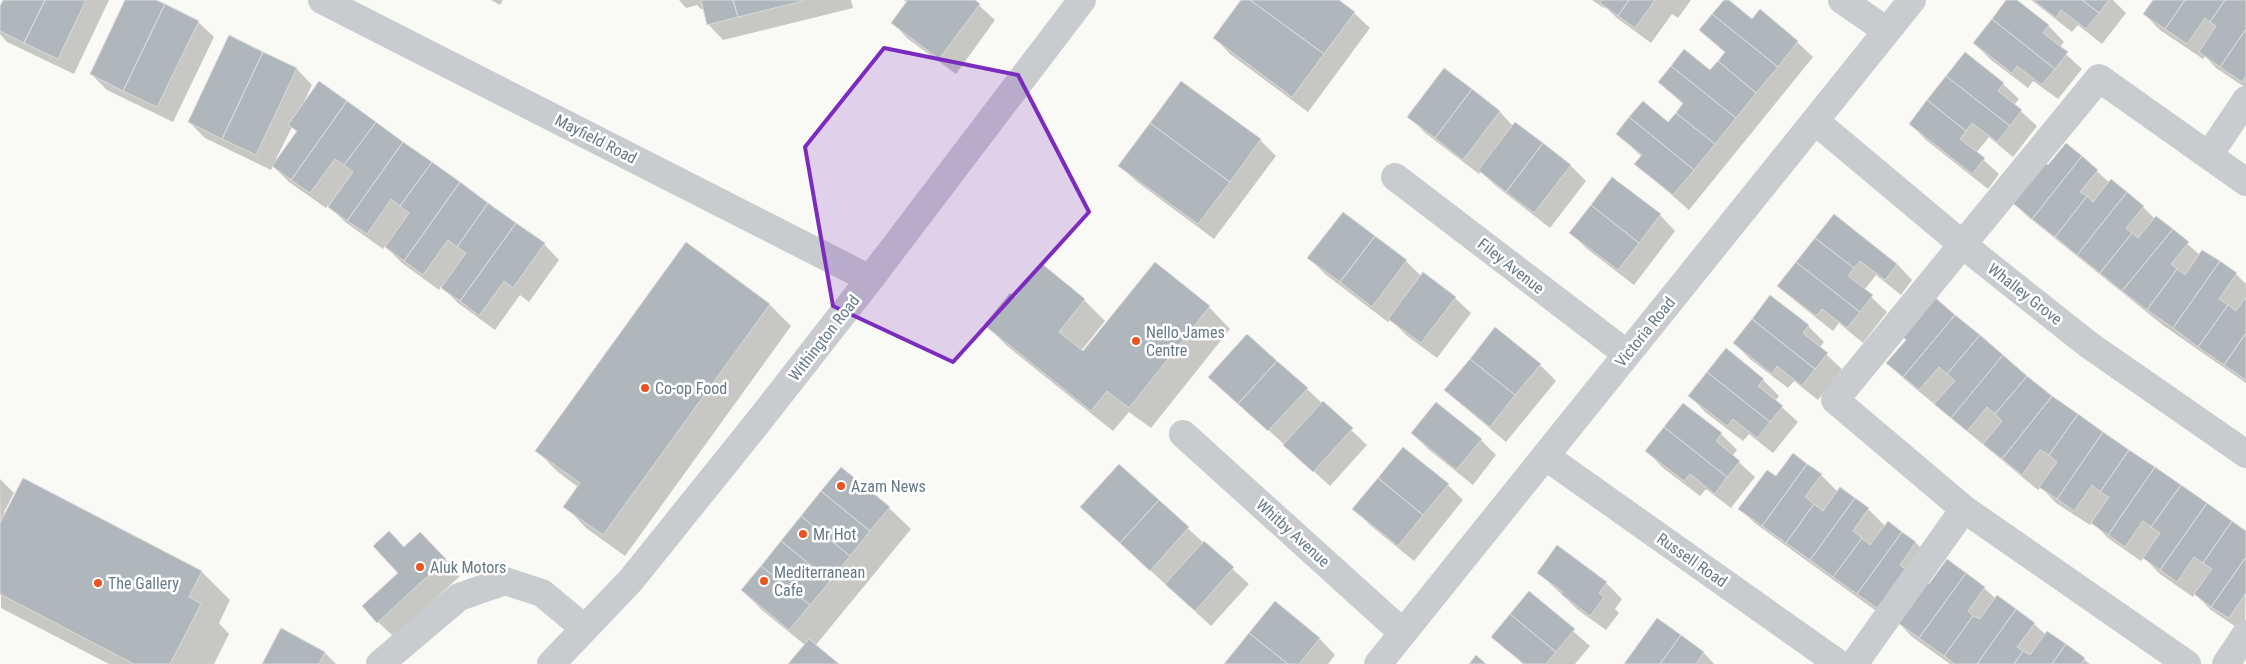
<svg xmlns="http://www.w3.org/2000/svg" width="2246" height="664" viewBox="0 0 2246 664" font-family="'Roboto Condensed',sans-serif">
	<rect width="100%" height="100%" fill="#f9f9f6"/>
	<path fill="#0003" fill-rule="evenodd" d="M4 0H109L74 74 7 42 0 34V8Z
		M126 0H153L198 22 214 37 173 122 107 90 91 74Z
		M491 0H503L500 5Z
		M679 0H851L853 8 723 40 708 24 704 9H701L697 5 686 8Z
		M904 0H973L995 20 956 74 908 39 893 23 907 3Z
		M1243 0H1337L1354 13 1370 28 1308 112 1230 54 1215 38Z
		M1592 0H1691L1678 18 1672 14 1651 43 1617 18 1605 7 1604 8Z
		M1726 0 1752 21 1797 42 1813 57 1689 210 1636 164 1642 157 1618 134 1668 124 1684 105 1659 82 1710 72 1726 53 1701 30Z
		M2008 0H2015L2049 26 2064 42 2059 48 2082 69 2058 99 2033 81 2028 88 1990 59 1974 43Z
		M2031 0H2113L2126 13 2102 44 2078 25 2072 32Z
		M2154 0H2246V88L2216 68 2205 56 2203 59 2160 30 2144 14Z
		M230 37 297 69 312 85 304 102 544 244 559 260 529 302 520 295 495 330 458 303 441 286 439 290 402 263 385 246 383 249 345 222 328 205 326 208 289 182 273 166 271 170 205 138 189 122ZM292 127 297 132 278 160 276 159Z
		M1444 70 1500 112 1513 126 1515 123 1571 166 1586 181 1550 228 1495 185 1481 172 1479 174 1424 132 1409 116Z
		M2003 84 2019 99 2014 105 2037 126 2013 157 1989 137 1976 153 1999 174 1988 189 1926 140 1910 124Z
		M1260 140 1276 156 1214 239 1136 181 1120 166Z
		M2066 144 2110 183 2143 207 2155 219 2156 217 2200 255 2236 274 2246 284V383L2164 326 2027 216 2011 200 2048 167Z
		M1343 213 1406 261 1422 277 1455 298 1471 313 1437 358 1406 335 1390 319 1388 322 1325 274 1309 258Z
		M1660 215 1675 231 1634 285 1586 248 1571 233Z
		M1834 216 1897 264 1912 280 1901 295 1876 275 1869 284 1864 290 1887 312 1863 343 1839 323 1833 331 1795 301 1779 286Z
		M686 244 770 305 791 326 625 556 586 528 565 506 578 487 558 472 537 451Z
		M1155 264 1209 307 1230 329 1151 428 1129 412 1113 431 1007 346 986 325 1015 299 1084 300 1105 321 1081 351 1083 353Z
		M1770 297 1808 326 1824 342 1819 348 1842 369 1818 400 1794 381 1788 388 1750 359 1734 343Z
		M1908 341 2051 397 2246 532 2245 633 2211 610 2195 594 2193 597 2160 574 2144 558 2141 561 2108 538 2092 522 2090 525 2056 503 2041 487 2038 490 1904 379 1888 363Z
		M1726 350 1763 380 1779 396 1775 401 1798 422 1773 453 1749 434 1743 441 1705 412 1690 396Z
		M1540 365 1556 381 1506 442 1462 405 1446 390Z
		M1210 377 1307 389 1367 445 1330 486Z
		M1412 433 1481 440 1496 455 1473 485 1428 449Z
		M1721 434 1737 450 1732 456 1755 477 1731 508 1706 489 1700 496 1662 467 1647 451Z
		M1119 466 1249 584 1211 626 1081 507Z
		M842 469 889 508 911 529 815 646 837 664H789L805 645 763 611 742 590Z
		M1821 475 1838 492 1868 509 1885 526 1888 523 1916 543 1931 559 1916 581 1929 586 1984 588 1996 599 2034 624 2046 635 2047 633 2090 664H1950L1911 636 1899 623 1897 626 1756 524 1740 509 1777 478Z
		M0 479 14 493 4 512 6 514 202 572 230 600 219 623 229 634 214 664H109L1 608Z
		M1448 485 1463 500 1414 561 1370 525 1354 509Z
		M1557 547 1606 583 1622 599 1615 609 1619 613 1606 630 1578 610 1539 573Z
		M404 548 436 549 460 576 394 637 378 622 399 574Z
		M1529 593 1590 646 1575 664H1523L1493 637Z
		M1275 603 1320 639 1335 655 1328 664H1226Z
		M1657 620 1704 653 1714 664H1626Z
		M325 653 336 664H263Z"/>
	<path fill="#afb7bd" stroke="#dadad8" d="M3 0H45L24 43 0 31V6Z
		M45 0H86L58 59 24 43Z
		M125 0H156L165 4 123 91 90 74Z
		M701 0H733L738 17 707 25Z
		M733 0H803V1L738 17Z
		M906 0H975L980 4 939 59 891 23 907 1Z
		M1241 0H1250L1324 54 1292 97 1213 38Z
		M1250 0H1339L1355 12 1324 54Z
		M1602 0H1629L1618 16 1600 3Z
		M1629 0H1655L1635 28 1618 16Z
		M1724 0H1729L1752 19 1760 9 1798 41 1778 67 1712 14Z
		M2006 0H2017L2049 25 2043 33 2068 52 2055 69 1992 19Z
		M2033 0H2082L2099 13 2086 29 2061 10 2056 18Z
		M2082 0H2109L2099 13Z
		M2153 0H2185L2165 29 2143 14Z
		M2185 0H2225L2210 22 2205 18 2187 44 2165 29Z
		M2225 0H2246V29L2220 67 2199 52 2216 26 2210 22Z
		M165 4 199 21 157 107 123 91Z
		M1712 14 1778 67 1756 93 1718 61 1725 52 1699 30Z
		M1992 19 2055 69 2042 85 2017 66 2012 73 1973 43Z
		M2246 29V76L2242 82 2220 67Z
		M229 35 263 52 222 139 188 122Z
		M1684 49 1710 70 1718 61 1756 93 1736 118 1671 66Z
		M263 52 297 68 256 155 222 139Z
		M1965 52 2004 83 1998 91 2022 110 2010 126 1946 76Z
		M1671 66 1736 118 1715 144 1676 113 1683 103 1658 82Z
		M1444 68 1472 89 1435 138 1407 117Z
		M1946 76 2010 126 1997 142 1972 123 1966 131 1927 100Z
		M319 81 347 101 291 180 272 166 297 131 288 125Z
		M1181 81 1261 139 1230 182 1150 123Z
		M1472 89 1500 111 1463 160 1435 138Z
		M1927 100 1966 131 1960 139 1985 158 1972 174 1909 124Z
		M347 101 376 122 344 165 335 159 310 193 291 180Z
		M1643 101 1668 122 1676 113 1715 144 1694 170 1629 117Z
		M1629 117 1694 170 1673 195 1634 164 1642 155 1616 134Z
		M376 122 403 142 347 221 328 207 353 172 344 165Z
		M1515 122 1543 143 1506 192 1478 170Z
		M1150 123 1230 182 1198 224 1118 166Z
		M403 142 432 162 400 206 391 199 367 234 347 221Z
		M1543 143 1571 165 1534 213 1506 192Z
		M2066 143 2082 156 2032 219 2009 200 2042 160 2048 165Z
		M2082 156 2098 170 2080 192 2087 196 2055 237 2032 219Z
		M432 162 460 182 404 261 385 247 409 213 400 206Z
		M1612 177 1661 214 1639 243 1591 205Z
		M2111 179 2127 192 2077 255 2055 237 2087 196 2093 202Z
		M460 182 488 203 457 247 448 240 423 275 404 261Z
		M2127 192 2144 206 2126 228 2132 233 2100 273 2077 255Z
		M488 203 516 223 460 301 441 288 466 253 457 247Z
		M1591 205 1639 243 1618 270 1569 233Z
		M1343 212 1375 236 1340 282 1307 258Z
		M1834 214 1897 264 1885 280 1860 261 1854 268 1815 238Z
		M2156 216 2173 229 2122 291 2100 273 2132 233 2138 238Z
		M516 223 545 243 513 288 504 281 479 316 460 301Z
		M2173 229 2189 242 2171 264 2177 269 2147 310 2122 291Z
		M1375 236 1407 260 1372 307 1340 282Z
		M1815 238 1854 268 1848 276 1873 295 1860 312 1796 262Z
		M686 242 770 304 603 535 563 507 580 483 535 451Z
		M2202 250 2220 261 2173 328 2147 310 2177 269 2185 275Z
		M2220 261 2237 273 2219 299 2228 305 2198 347 2173 328Z
		M1155 262 1210 306 1129 408 1107 391 1091 411 984 325 1010 293 1015 297 1041 263 1085 299 1059 332 1083 351Z
		M1796 262 1860 312 1847 328 1822 309 1816 316 1777 286Z
		M1423 272 1456 297 1421 343 1388 319Z
		M1931 294 1955 315 1903 377 1886 363 1906 340 1899 333Z
		M1770 295 1809 325 1803 333 1828 353 1815 369 1752 319Z
		M2246 297V333L2224 365 2198 347 2228 305 2236 311Z
		M1955 315 1980 335 1947 374 1939 367 1919 390 1903 377Z
		M1752 319 1815 369 1802 386 1777 366 1772 374 1733 343Z
		M1495 327 1541 364 1515 395 1470 359Z
		M2246 333V380L2224 365Z
		M1247 334 1277 361 1238 404 1208 377Z
		M1980 335 2003 355 1951 418 1934 404 1955 381 1947 374Z
		M1726 348 1764 379 1758 386 1783 406 1770 422 1707 372Z
		M2003 355 2027 376 1995 414 1987 407 1967 431 1951 418Z
		M1470 359 1515 395 1490 427 1444 390Z
		M1277 361 1308 388 1268 431 1238 404Z
		M1707 372 1770 422 1757 438 1733 419 1727 426 1688 396Z
		M2027 376 2052 396 2002 459 1983 444 2002 421 1995 414Z
		M2052 396 2078 414 2049 455 2040 450 2022 475 2002 459Z
		M1323 401 1353 428 1313 472 1283 445Z
		M1436 402 1482 439 1456 470 1411 433Z
		M1683 403 1722 433 1716 441 1740 461 1727 477 1664 427Z
		M2078 414 2103 432 2057 499 2039 487 2057 462 2049 455Z
		M1664 427 1727 477 1715 494 1690 474 1684 481 1645 451Z
		M2103 432 2129 450 2100 492 2092 485 2074 511 2057 499Z
		M1403 447 1449 484 1423 515 1378 478Z
		M2129 450 2155 467 2108 535 2091 523 2109 497 2100 492Z
		M1793 453 1807 464 1762 526 1738 509 1767 470 1776 476Z
		M1119 464 1159 500 1120 543 1080 507Z
		M1807 464 1822 474 1805 497 1814 504 1786 543 1762 526Z
		M841 467 890 507 870 531 821 491Z
		M2155 467 2181 485 2151 527 2143 521 2125 547 2108 535Z
		M23 478 202 571 189 597 201 604 170 664H134L0 594V523Z
		M1378 478 1423 515 1398 546 1352 509Z
		M2181 485 2207 503 2160 570 2143 558 2160 533 2151 527Z
		M1840 487 1855 498 1810 560 1786 543 1814 504 1823 511Z
		M821 491 870 531 850 556 801 516Z
		M1855 498 1869 508 1853 531 1862 538 1833 577 1810 560Z
		M1159 500 1189 527 1150 571 1120 543Z
		M2207 503 2232 521 2203 563 2194 557 2177 582 2160 570Z
		M801 516 850 556 830 581 781 541Z
		M1888 521 1902 532 1857 594 1833 577 1862 538 1870 545Z
		M2232 521 2246 531V557L2211 607 2194 594 2212 569 2203 563Z
		M389 531 404 547 420 532 446 559 377 623 362 606 398 573 373 546Z
		M1902 532 1916 542 1900 565 1909 572 1881 611 1857 594Z
		M781 541 830 581 810 605 761 566Z
		M1204 541 1234 567 1195 611 1165 584Z
		M1557 545 1607 582 1599 593 1604 597 1590 616 1561 594 1563 592 1537 573Z
		M2246 557V593L2229 618 2211 607Z
		M1947 559 1966 573 1919 638 1894 620 1923 580 1929 584Z
		M761 566 810 605 789 630 741 590Z
		M1966 573 1985 587 1968 611 1973 616 1944 656 1919 638Z
		M1529 591 1575 629 1556 652 1510 614Z
		M1997 595 2016 609 1977 664H1955L1944 656 1973 616 1980 619Z
		M1275 601 1320 638 1299 664H1288L1249 633Z
		M2016 609 2035 623 2017 647 2023 651 2014 664H1977Z
		M1510 614 1556 652 1546 664H1524L1491 637Z
		M1657 618 1681 635 1660 664H1624Z
		M281 628 325 652 319 664H262Z
		M2047 631 2066 644 2052 664H2014L2023 651 2030 655Z
		M1249 633 1288 664H1224Z
		M1681 635 1704 652 1696 664H1660Z
		M809 639 839 664H788Z
		M2066 644 2085 658 2081 664H2052Z
		M1476 655 1486 664H1469Z"/>
	<g fill="none" stroke-linecap="round" stroke-linejoin="round">
		<path stroke="#c8cccf" stroke-width="28" d="M322 0 870 279
			M1842 0 1887 31
			M1815 121 1963 245 2089 345 2246 454
			M2209 155 2246 100
			M1395 177 1627 354
			M1183 434 1403 633
			M1545 456 1839 664
			M1964 509 2187 664
			M380 664 459 597 505 581 542 593 584 628
			M551 664 631 580 758 422 870 279 1082 0
			M1378 664 1912 0
			M1854 664 1964 509 1835 400 2099 78 2246 182
			M2226 664 2246 634"/>
	</g>
	<path fill="#7b2cbf" fill-opacity="0.2" stroke="#7b2cbf" stroke-width="4" stroke-linejoin="round" d="M884 48 1018 75 1089 212 953 362 833 306 805 147Z"/>
	<g fill="#ed5221" stroke="#fff" stroke-width="2">
		<circle cx="1136" cy="341" r="5"/>
		<circle cx="645" cy="388" r="5"/>
		<circle cx="841" cy="486" r="5"/>
		<circle cx="803" cy="534" r="5"/>
		<circle cx="420" cy="567" r="5"/>
		<circle cx="764" cy="581" r="5"/>
		<circle cx="98" cy="583" r="5"/>
	</g>
	<g text-anchor="middle" dominant-baseline="central" stroke-width="5" stroke-linejoin="round" paint-order="stroke">
		<g font-size="16" fill="#667989" stroke="#fff">
			<text transform="translate(596 139) rotate(27)">Mayfield Road</text>
			<text transform="translate(1511 266) rotate(38)">Filey Avenue</text>
			<text transform="translate(2025 294) rotate(38)">Whalley Grove</text>
			<text transform="translate(1645 332) rotate(-51)">Victoria Road</text>
			<text transform="translate(824 338) rotate(-52)">Withington Road</text>
			<text transform="translate(1293 533) rotate(42)">Whitby Avenue</text>
			<text transform="translate(1692 560) rotate(35)">Russell Road</text>
		</g>
		<g font-size="16" fill="#667989" stroke="#fff" text-anchor="start">
			<text x="1146" y="332">Nello James<tspan x="1146" dy="18">Centre</tspan></text>
			<text x="655" y="388">Co-op Food</text>
			<text x="851" y="486">Azam News</text>
			<text x="813" y="534">Mr Hot</text>
			<text x="430" y="567">Aluk Motors</text>
			<text x="774" y="572">Mediterranean<tspan x="774" dy="18">Cafe</tspan></text>
			<text x="108" y="583">The Gallery</text>
		</g>
	</g>
</svg>
